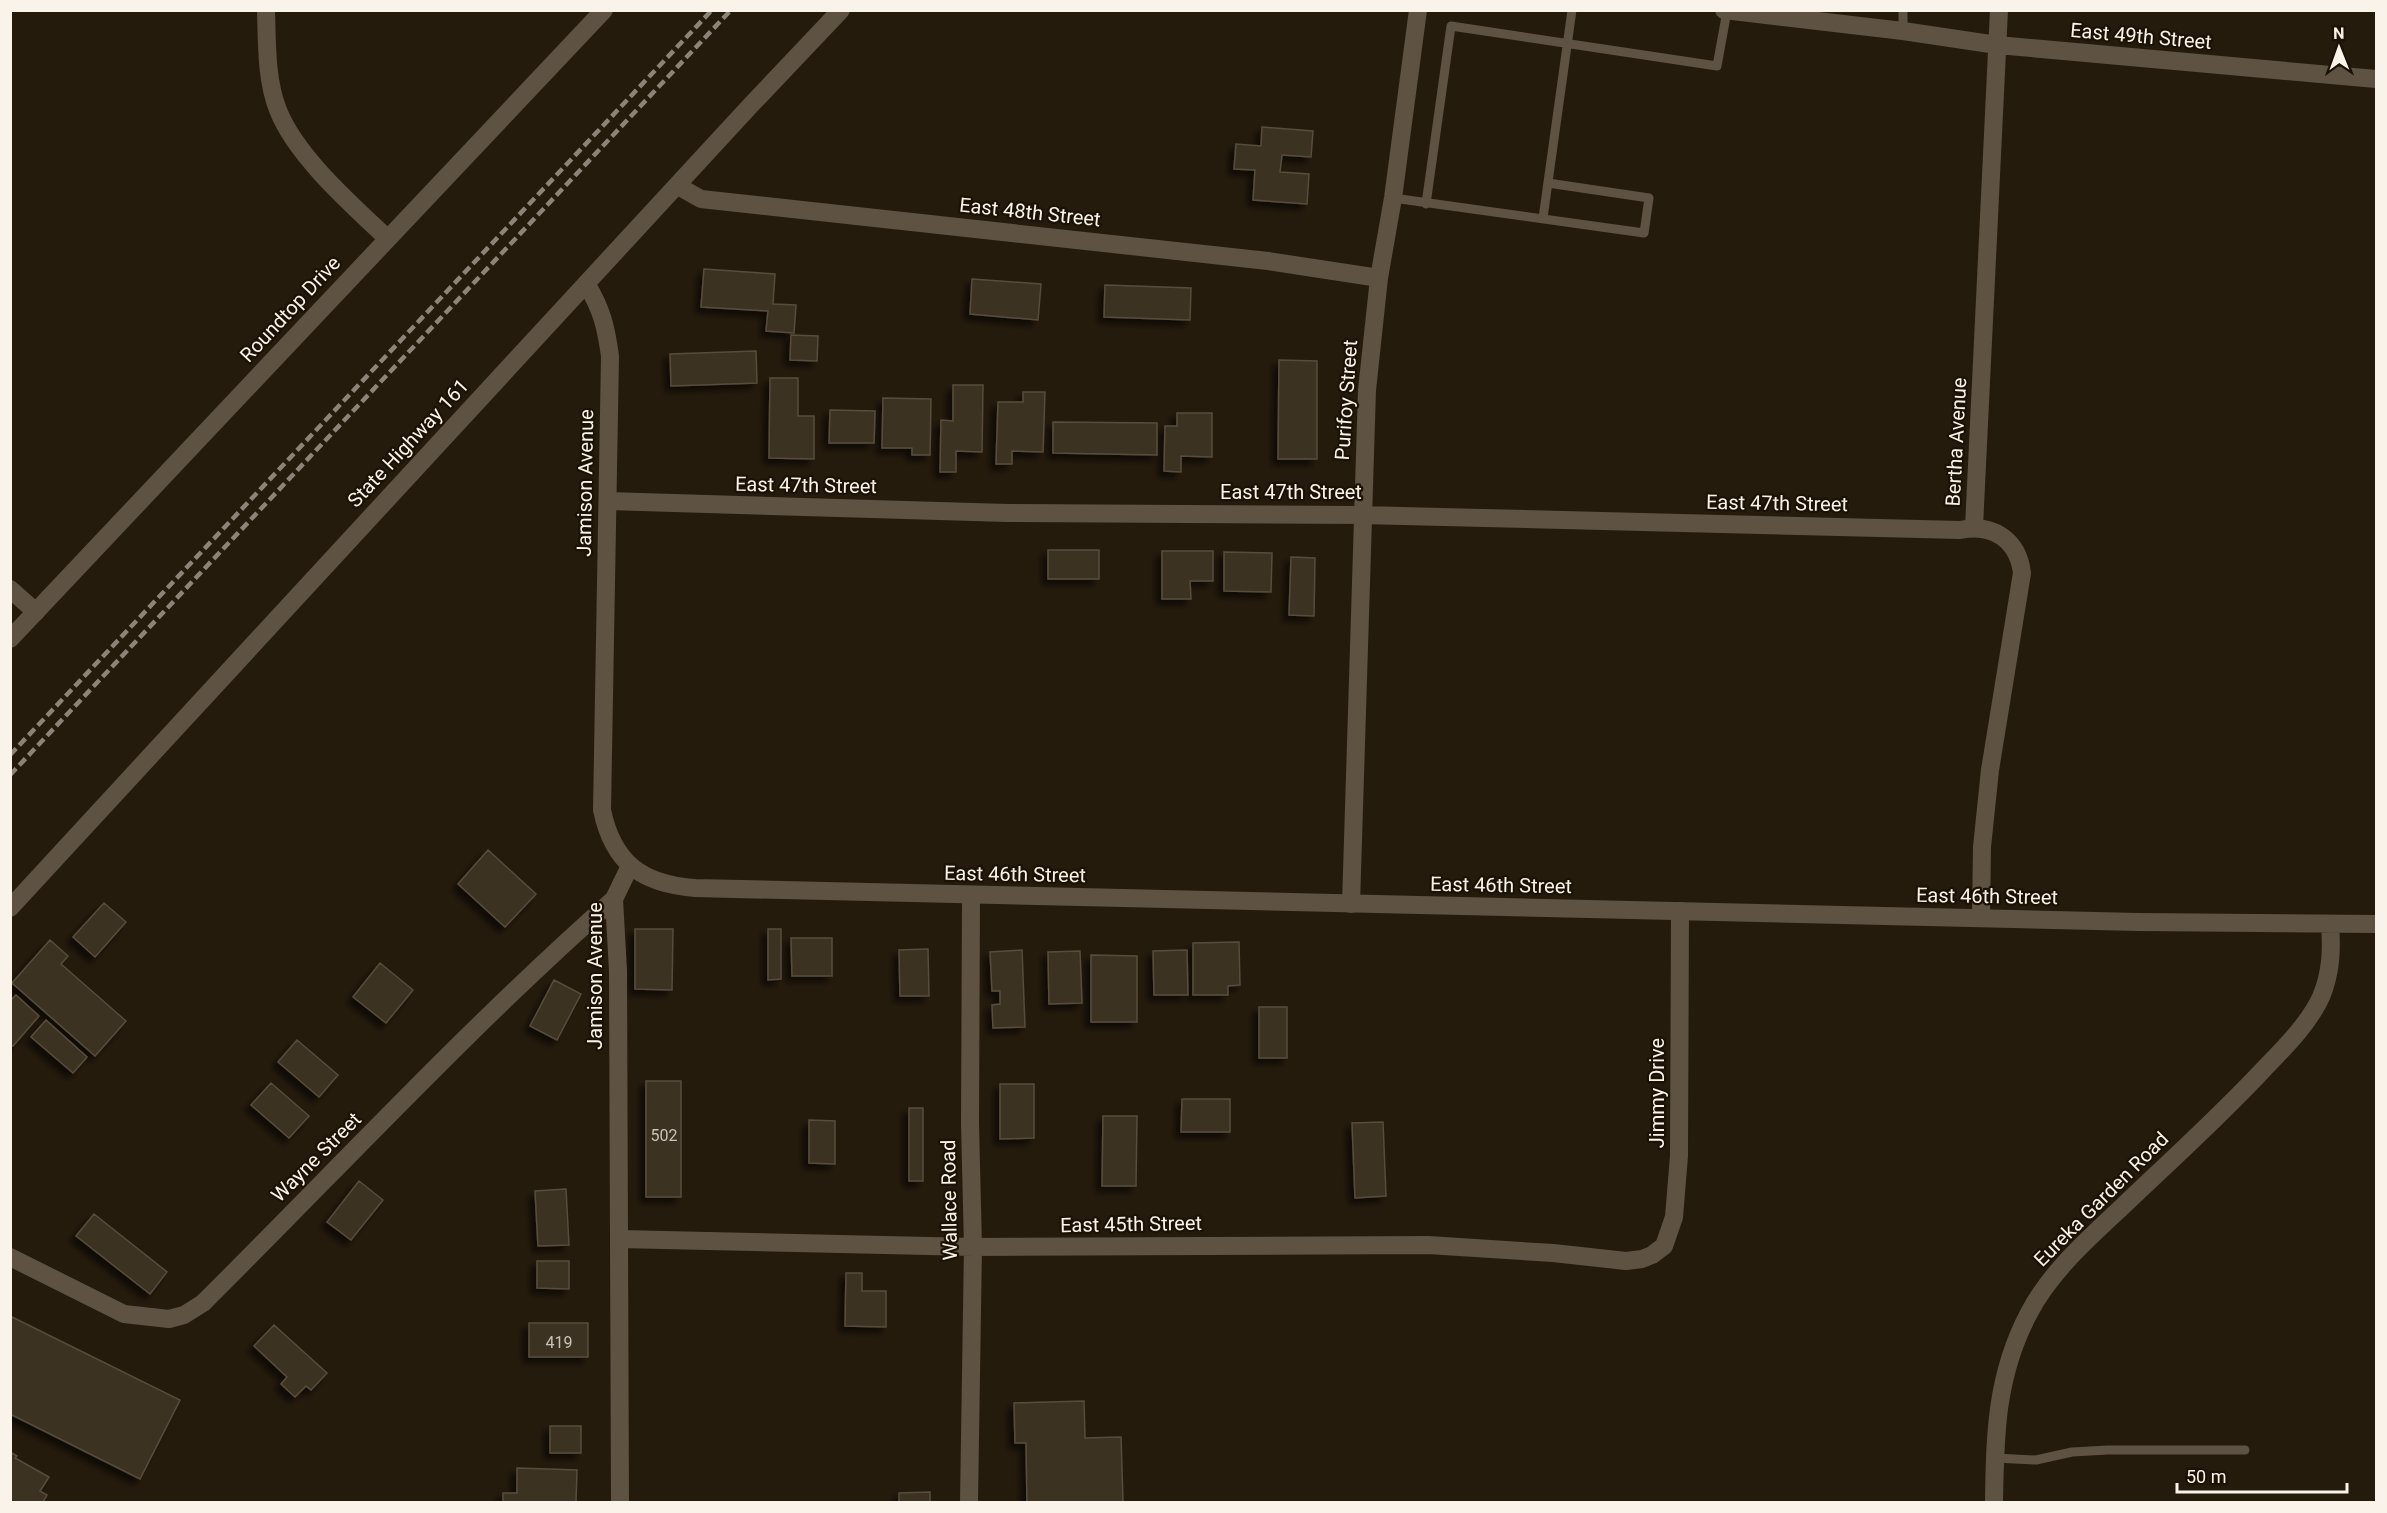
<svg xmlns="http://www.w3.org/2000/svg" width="2387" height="1513" viewBox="0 0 2387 1513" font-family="Roboto,sans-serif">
	<defs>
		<filter id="shadow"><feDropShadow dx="-5.5" dy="5.5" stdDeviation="3" flood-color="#0009"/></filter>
	</defs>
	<rect width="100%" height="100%" fill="#251b0d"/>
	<path fill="#3b3022" stroke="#584d3d" stroke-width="1.5" filter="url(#shadow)" d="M1262 127 1313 131 1311 157 1282 155 1280 172 1309 174 1307 204 1253 200 1255 170 1234 169 1236 144 1261 146Z
		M704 269 775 274 773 304 796 305 794 333 766 331 768 311 701 307Z
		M972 279 1041 284 1038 320 970 314Z
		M1105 285 1191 288 1190 320 1104 317Z
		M791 335 818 336 817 361 790 360Z
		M756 351 757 383 671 386 670 354Z
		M1279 360 1317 361V459H1278Z
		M770 378H798V416H814V459L769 458Z
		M953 385H983L982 452 956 451V472H940L941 420 953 421Z
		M1023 392H1045L1043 452 1012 451V464H996L998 402H1023Z
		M883 398 931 399 930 455H912V448H882Z
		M830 410 875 411 874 443H829Z
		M1177 413H1212V457L1181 456V472L1164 471 1165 426H1177Z
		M1053 422 1157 423V455L1053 453Z
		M1048 550H1099V579H1048Z
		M1162 551H1213V581H1190L1191 599H1162Z
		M1224 552 1272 553 1271 592 1224 591Z
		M1291 557 1315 558 1314 616 1289 615Z
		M488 850 536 894 505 927 458 884Z
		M104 903 126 922 95 957 73 937Z
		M635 929H673L672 990 635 989Z
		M768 929H781V979L768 980Z
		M791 938H832V976H792Z
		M50 940 68 956 61 964 126 1021 95 1056 12 983Z
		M1239 942 1240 985 1228 986V995H1193V943Z
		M928 949 929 996H900L899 950Z
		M1022 950 1025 1027 993 1028 992 1005 1000 1004V991H992L990 952Z
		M1187 950 1188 995H1154L1153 951Z
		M1080 951 1082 1003 1049 1004 1048 952Z
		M1091 955 1137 956V1022H1091Z
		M380 963 413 990 386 1023 353 997Z
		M554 980 581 994 557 1040 530 1026Z
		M16 995 39 1016 13 1046 10 1044V1001Z
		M1259 1007H1287V1058H1259Z
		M46 1020 87 1057 73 1073 31 1037Z
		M297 1040 338 1075 319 1097 278 1062Z
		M646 1081H681V1197H646Z
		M271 1083 309 1116 289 1138 251 1105Z
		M1000 1084H1034V1138L1000 1139Z
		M1182 1099H1230V1132H1181Z
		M909 1108H923V1181H909Z
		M1103 1116H1137L1136 1186H1102Z
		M809 1120 835 1121V1164L809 1163Z
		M1383 1122 1386 1196 1355 1198 1352 1123Z
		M359 1181 383 1200 351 1240 327 1222Z
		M566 1189 569 1245 538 1246 535 1191Z
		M94 1214 167 1272 150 1294 76 1236Z
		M537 1261H569V1289L537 1288Z
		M846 1273H862V1291H886V1327L845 1326Z
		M10 1316 180 1400 140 1479 10 1414Z
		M529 1323H588V1357H529Z
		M274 1325 327 1373 311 1390 306 1386 295 1397 281 1384 287 1377 254 1346Z
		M1084 1401 1085 1438 1121 1437 1123 1502H1027L1026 1443H1015L1014 1403Z
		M550 1426H581V1453H550Z
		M10 1452 17 1456 15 1458 49 1477 40 1491 47 1495 43 1502H10Z
		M517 1468 577 1470 576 1502H503V1493H517Z
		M930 1492V1502H899V1493Z"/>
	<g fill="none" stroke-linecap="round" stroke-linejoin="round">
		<path stroke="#5e5243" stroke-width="9" d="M1903 31V10
			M1393 198 1644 233 1649 198 1548 183
			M1426 204 1451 26 1717 66 1727 11
			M1543 218 1572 10
			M1995 1458 2036 1460 2072 1452 2108 1450H2245"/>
		<path stroke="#5e5243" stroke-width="18" d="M266 10C267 43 266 80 278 110 296 156 351 204 387 238
			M1724 10 1903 31 1997 45 2376 79
			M678 186 701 199 1268 261 1379 278
			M608 501 1007 513 1362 515 1960 530C1993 523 2018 540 2022 573L1990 770 1982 847 1981 918
			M1974 527 1999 10
			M10 589 36 612
			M1351 904 1367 390 1379 278 1393 198 1418 10
			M619 1239 973 1247 1428 1245 1553 1253 1626 1261 1642 1259 1652 1255 1664 1246 1674 1217 1679 1156 1680 911
			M10 1257 124 1314 169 1319 184 1315 203 1303C339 1168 470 1026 614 899
			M620 1502 618 971 614 899 630 866
			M969 1502 973 1247 970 1124 971 896"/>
		<path stroke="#5e5243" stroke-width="18" d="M587 285C602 310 606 327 610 356L602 810C613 863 642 884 695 888L2138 922 2376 924
			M10 639 604 10
			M1994 1502C1995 1434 1996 1375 2029 1313 2051 1271 2088 1239 2122 1207 2169 1162 2217 1119 2262 1071 2283 1049 2308 1025 2321 997 2331 973 2332 950 2330 925"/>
		<path stroke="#5e5243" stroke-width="18" d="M10 908 750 106 841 10"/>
		<path stroke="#8c8478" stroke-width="4.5" stroke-dasharray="9 4.5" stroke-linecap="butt" d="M10 755 712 10
			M10 775 731 10"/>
	</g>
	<g text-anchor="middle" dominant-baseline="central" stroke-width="4.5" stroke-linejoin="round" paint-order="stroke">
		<g font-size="16" fill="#cac2b7">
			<text x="664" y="1135">502</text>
			<text x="559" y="1342">419</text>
		</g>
		<g font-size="20" fill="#f9f3e9" stroke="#1b1205">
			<text transform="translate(2141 36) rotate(5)">East 49th Street</text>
			<text transform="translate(1030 212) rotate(6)">East 48th Street</text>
			<text transform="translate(290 309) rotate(-47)">Roundtop Drive</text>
			<text transform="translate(1346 400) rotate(-86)">Purifoy Street</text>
			<text transform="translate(1956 442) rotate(-87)">Bertha Avenue</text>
			<text transform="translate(408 443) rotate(-47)">State Highway 161</text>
			<text transform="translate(585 483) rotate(-89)">Jamison Avenue</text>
			<text transform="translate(806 485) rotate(1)">East 47th Street</text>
			<text x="1291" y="492">East 47th Street</text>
			<text transform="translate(1777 503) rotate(1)">East 47th Street</text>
			<text transform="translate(1015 874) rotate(1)">East 46th Street</text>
			<text transform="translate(1501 885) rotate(1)">East 46th Street</text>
			<text transform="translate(1987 896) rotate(1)">East 46th Street</text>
			<text transform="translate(595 976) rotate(-90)">Jamison Avenue</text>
			<text transform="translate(1657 1093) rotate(-90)">Jimmy Drive</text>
			<text transform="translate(316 1157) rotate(-45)">Wayne Street</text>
			<text transform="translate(2101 1199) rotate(-45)">Eureka Garden Road</text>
			<text transform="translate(949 1200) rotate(-91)">Wallace Road</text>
			<text transform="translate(1131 1224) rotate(-1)">East 45th Street</text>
		</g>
	</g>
	<rect width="2387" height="1513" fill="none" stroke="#f9f3e9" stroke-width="24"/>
	<g transform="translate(2339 48) rotate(359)" stroke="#1b1205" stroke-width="4.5" paint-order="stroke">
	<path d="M0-4.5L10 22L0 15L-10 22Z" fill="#f9f3e9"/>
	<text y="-9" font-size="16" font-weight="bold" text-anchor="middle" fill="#f9f3e9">N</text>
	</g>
	<path d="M2177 1483v9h170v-9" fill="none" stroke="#f9f3e9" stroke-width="3"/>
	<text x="2186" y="1483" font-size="18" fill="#f9f3e9" stroke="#1b1205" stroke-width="4.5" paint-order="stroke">50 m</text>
</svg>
